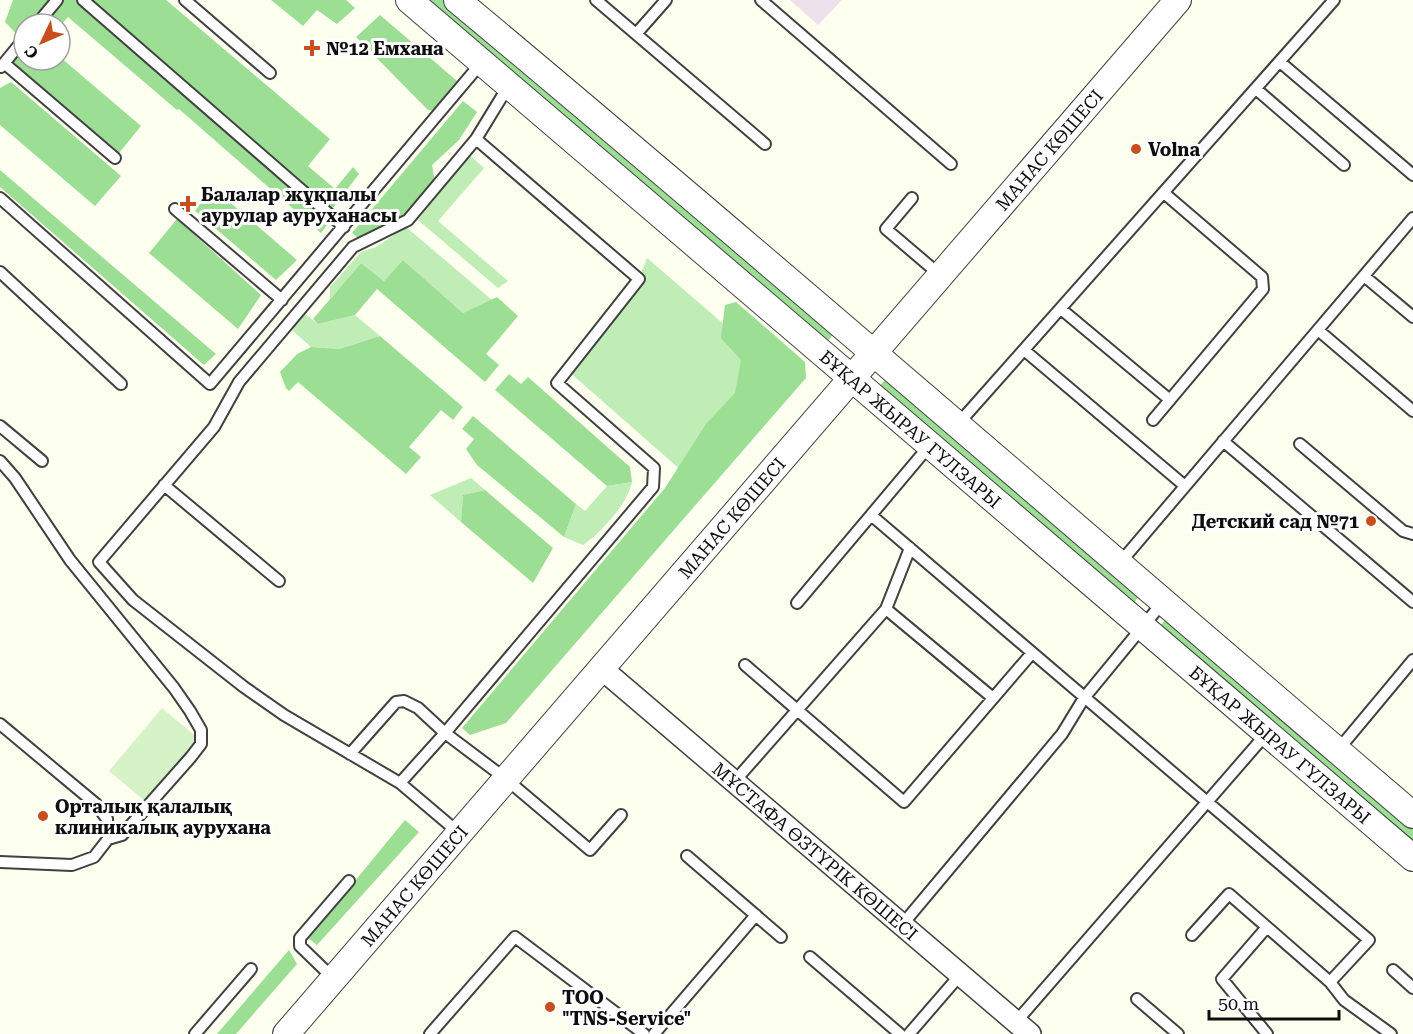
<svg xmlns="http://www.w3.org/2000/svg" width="1413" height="1034" viewBox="0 0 1413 1034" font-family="'Roboto Serif',serif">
	<rect width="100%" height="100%" fill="#fdffef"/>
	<path fill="#ede2eb" d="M790 0H842L818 25Z"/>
	<path fill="#c0ecb6" d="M469 155 484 168 438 221 508 281 498 288 418 220Z
		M406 227 492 300 463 313 403 260 384 281 361 263 330 299V287L361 252 376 247Z
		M647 258 790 381 699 486 567 370 639 279Z
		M305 314 318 324 355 315 380 336 339 349 311 347 292 330Z
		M471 478 485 490 463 495 461 522 430 495Z
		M632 482C628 503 601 533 583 545L564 537 576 504 585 511 607 486Z"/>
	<path fill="#9cde94" d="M13 0H166L330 139 308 166 335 189 353 167 359 174 329 213 333 217 321 233 179 109 177 110 68 17 60 26V24H24V60H60V57L141 126 115 158 4 63 23 41 5 22Z
		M271 0H346L355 8 337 24 317 10 303 26Z
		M422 0H447L836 331 826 343Z
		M380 15 457 81 433 111 428 110 356 37Z
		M11 82 121 176 95 206 0 125V88Z
		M463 101 477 112 459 140 432 165 435 183 402 218 358 238 352 233Z
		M0 170 216 354 204 365 0 187Z
		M212 187 297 260 276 280 195 211Z
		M177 219 261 295 238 329 149 253Z
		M403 260 463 313 497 297 518 316 486 354 499 365 485 382 377 289 355 315 318 324 313 319 361 263 384 281Z
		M736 302 805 362 806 378 506 723 470 735 462 728 665 488 706 424 735 393 741 360 721 338 725 305Z
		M380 336 463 407 453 420 441 410 409 447 421 457 406 474 298 382 289 391 286 388 280 372 297 354 311 347 339 349Z
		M509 374 521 384 528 377 630 467 632 482 607 486 495 390Z
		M888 376 1141 594 1131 606 878 388Z
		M473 416 576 504 564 537 477 465 466 449 474 439 462 429Z
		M485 490 553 548 533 583 461 522 463 495Z
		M1168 617 1413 827V846L1158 628Z
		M405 820 419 832 317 945 308 938Z
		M289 950 297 964 236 1034H217Z"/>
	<path fill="#d6f3c8" d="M162 708 199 739 146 802 109 771Z"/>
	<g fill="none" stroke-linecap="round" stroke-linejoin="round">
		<defs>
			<path id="service" d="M83 0 344 227
				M185 0 270 73
				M596 0 765 144
				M761 0 951 164
				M37 24 57 0
				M636 34 666 0
				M1280 62 1413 175
				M4 63 115 158
				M1 67 24 39
				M1256 89 1344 165
				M476 139 639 279 557 383 654 468 653 487 445 733 506 779 590 850 621 815
				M0 198 210 384 482 62
				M912 198 886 229 940 275
				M175 209 282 300
				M0 272 121 384
				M1364 276 1413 317
				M1061 309 1170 400
				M1318 330 1413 411
				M1024 350 1185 486
				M1153 420 1263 289 1262 277 1164 193
				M958 424 1334 0
				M0 426 42 461
				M1223 441 1413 602
				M1300 444 1403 531 1413 534
				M0 461 15 478 70 560 174 688 190 711 201 730V744L191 757 122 835 108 839
				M164 485 279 581
				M871 515 1369 940 1330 982
				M910 548 886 609 993 698
				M1119 564 1413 218
				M797 603 930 445
				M745 665 904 802 1032 653
				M0 724 96 804 107 819 108 839 94 857 72 865 0 862
				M1338 750 1413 660
				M350 754 396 702 404 701 418 708 445 733 400 783
				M734 782 886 609
				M459 833 400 783 284 715 244 687 133 600 99 562 214 427 239 382 353 247 408 220 476 139 509 85
				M687 856 781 937
				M902 925 1062 734 1084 698 1163 602
				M1267 927 1222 979 1267 1034
				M1192 935 1229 894 1330 982 1344 1000 1391 1034
				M810 957 900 1034
				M1393 970 1413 988
				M333 978 300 946V938L349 881
				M1137 999 1178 1034
				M1016 1022 1267 733
				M195 1034 251 969
				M430 1034 515 937 644 1034
				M654 1034 756 915
				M909 1034 960 975"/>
			<g id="minor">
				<path id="s1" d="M601 668 1030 1034"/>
			</g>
			<g id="tertiary">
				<path id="s2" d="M409 0 1413 858"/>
				<path d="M457 0C779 268 1094 544 1413 815"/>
				<path id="s3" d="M286 1034 1178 0"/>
			</g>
		</defs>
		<use href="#service" stroke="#414141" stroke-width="14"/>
		<use href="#minor" stroke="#414141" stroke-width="24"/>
		<use href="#tertiary" stroke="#414141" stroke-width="28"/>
		<use href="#service" stroke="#fff" stroke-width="10"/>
		<use href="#minor" stroke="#fff" stroke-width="21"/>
		<use href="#tertiary" stroke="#fff" stroke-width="26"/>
	</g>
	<g fill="#c74e1d" stroke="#fff" stroke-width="2">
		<path d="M309 39h6v6h6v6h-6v6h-6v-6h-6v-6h6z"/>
		<circle cx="1136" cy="149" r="6"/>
		<path d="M185 195h6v6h6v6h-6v6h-6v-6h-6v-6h6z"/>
		<circle cx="1371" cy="521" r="6"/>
		<circle cx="43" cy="816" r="6"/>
		<circle cx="550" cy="1007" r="6"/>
	</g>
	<g text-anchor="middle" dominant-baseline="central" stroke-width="6" stroke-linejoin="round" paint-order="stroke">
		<g font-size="18" font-weight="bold" fill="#0e0e0e" stroke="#fff" text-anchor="start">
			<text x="326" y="48">№12 Емхана</text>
			<text x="1148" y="149">Volna</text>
			<text x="201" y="194">Балалар жұқпалы<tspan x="201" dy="21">аурулар ауруханасы</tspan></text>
			<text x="1359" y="521" text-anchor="end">Детский сад №71</text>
			<text x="55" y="806">Орталық қалалық<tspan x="55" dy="21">клиникалық аурухана</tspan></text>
			<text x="562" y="997">ТОО<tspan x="562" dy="21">"TNS-Service"</tspan></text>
		</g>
		<g font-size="18" fill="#0e0e0e" stroke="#fff">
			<text stroke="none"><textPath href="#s3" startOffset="1168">МАНАС КӨШЕСІ</textPath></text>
			<text stroke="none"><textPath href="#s2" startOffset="660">БҰҚАР ЖЫРАУ ГҮЛЗАРЫ</textPath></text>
			<text stroke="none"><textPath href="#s3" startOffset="682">МАНАС КӨШЕСІ</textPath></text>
			<text stroke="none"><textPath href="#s2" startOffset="1146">БҰҚАР ЖЫРАУ ГҮЛЗАРЫ</textPath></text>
			<text stroke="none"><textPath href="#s1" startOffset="282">МҰСТАФА ӨЗТҮРІК КӨШЕСІ</textPath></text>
			<text stroke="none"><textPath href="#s3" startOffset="196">МАНАС КӨШЕСІ</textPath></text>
		</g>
	</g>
	<g transform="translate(42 42) rotate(226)"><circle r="28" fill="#ffffff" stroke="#9f9f9f" stroke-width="1.5"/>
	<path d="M0-4.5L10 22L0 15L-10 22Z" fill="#c74e1d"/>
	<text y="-9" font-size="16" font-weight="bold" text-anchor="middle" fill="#0e0e0e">С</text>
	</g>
	<path d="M1209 1010v9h130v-9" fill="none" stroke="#0e0e0e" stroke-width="3"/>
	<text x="1218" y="1010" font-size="18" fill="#0e0e0e" stroke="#ffffff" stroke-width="4.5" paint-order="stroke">50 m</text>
</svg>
